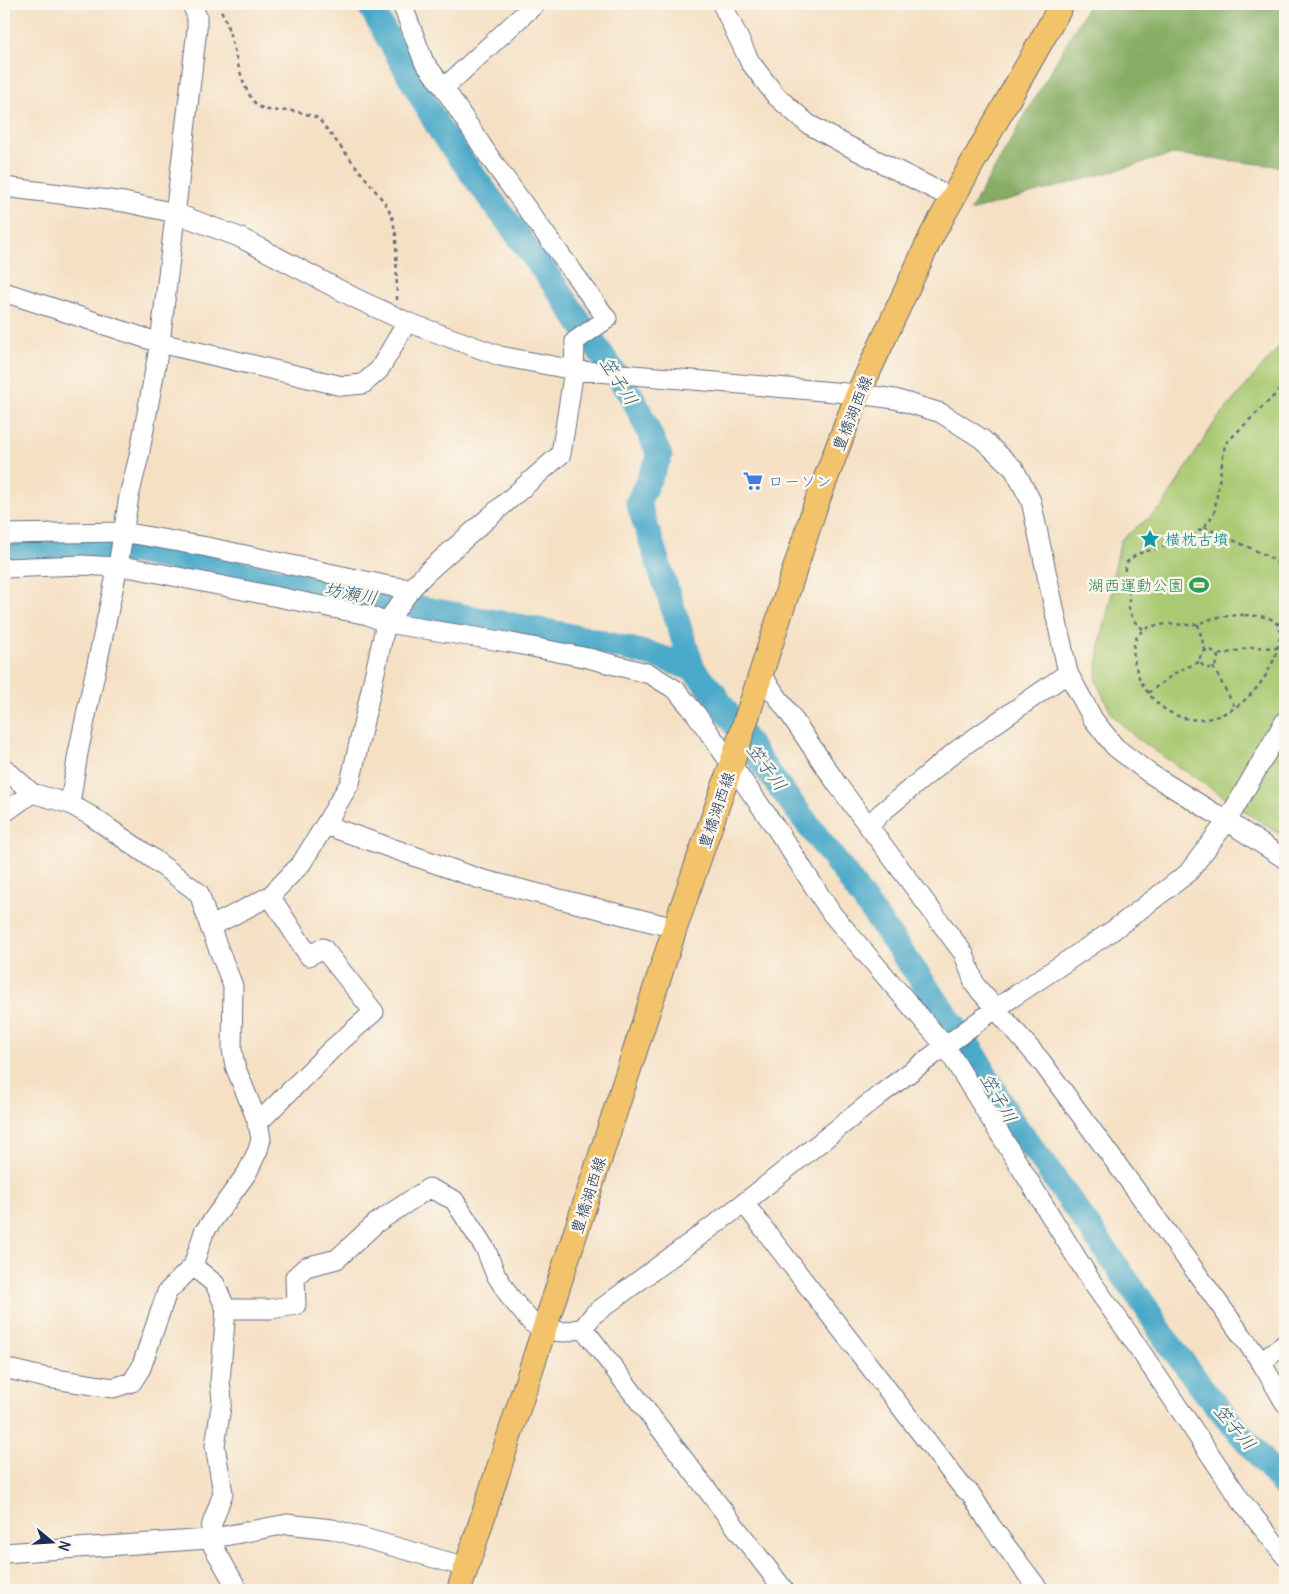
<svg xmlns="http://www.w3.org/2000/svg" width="1289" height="1594" viewBox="0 0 1289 1594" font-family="Delius,'Klee One',sans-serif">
	<rect width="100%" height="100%" fill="#fbf7ec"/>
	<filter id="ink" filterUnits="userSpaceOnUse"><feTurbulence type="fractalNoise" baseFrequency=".02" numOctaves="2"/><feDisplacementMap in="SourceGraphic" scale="10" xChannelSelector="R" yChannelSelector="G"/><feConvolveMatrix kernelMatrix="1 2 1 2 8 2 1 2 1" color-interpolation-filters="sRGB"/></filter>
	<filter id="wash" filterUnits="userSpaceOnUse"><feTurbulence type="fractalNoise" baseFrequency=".0096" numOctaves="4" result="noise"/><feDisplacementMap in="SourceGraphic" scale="20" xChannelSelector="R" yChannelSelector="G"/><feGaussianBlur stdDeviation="1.12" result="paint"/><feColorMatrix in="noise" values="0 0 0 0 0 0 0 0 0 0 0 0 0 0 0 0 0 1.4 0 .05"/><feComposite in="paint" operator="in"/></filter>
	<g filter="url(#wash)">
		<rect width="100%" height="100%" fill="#f5e0c4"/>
		<path fill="#a9c972" stroke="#627c68" d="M1285 340V838L1136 738 1112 715 1096 681 1100 644 1112 593 1113 576 1121 540 1162 507 1214 423Z"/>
		<path fill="#86ad64" stroke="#506e61" d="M1089 4H1285V167L1174 154 970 211Z"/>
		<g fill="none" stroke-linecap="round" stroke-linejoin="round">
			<path stroke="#4aa9c9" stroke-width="25" d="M369 4 441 132 559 291 590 338 633 398 660 456 638 502 693 669 713 692 765 768 847 876 975 1055 1008 1116 1045 1165 1147 1309 1164 1337 1206 1393 1285 1487
				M4 552 132 551 388 602 583 638 657 656 693 669"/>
		</g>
	</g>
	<g filter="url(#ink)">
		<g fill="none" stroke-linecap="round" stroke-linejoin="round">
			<defs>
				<path id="minor" d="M722 4 750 62 776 96 808 124 846 145 952 198
					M444 88 535 4
					M4 187 124 202 175 213 239 237 357 299 407 322 500 356 574 370 858 394 895 399 941 413 982 439 1014 469 1031 501 1068 673 1093 719 1115 747 1149 773 1227 821 1285 859
					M4 292 160 343 342 386 363 384 379 370 407 322
					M4 534 123 532 207 547 389 586 411 589
					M4 568 82 565 133 568 368 615 386 623 507 642 588 658 650 674 676 690 696 714 778 831 832 914 946 1047 1091 1281 1131 1337 1242 1502 1285 1556
					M760 673 789 713 837 784 964 954 975 985 1041 1061 1204 1283 1261 1362 1285 1403
					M4 768 32 793 70 804 91 816 149 856 199 893 210 927 233 986 232 1049 235 1066 258 1123 261 1139 258 1150 247 1173 204 1232 193 1266 167 1292 141 1368 132 1382 113 1388 42 1377 4 1368
					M70 804 78 753 118 566 129 496 139 456 160 343 197 29V17L192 4
					M4 813 32 793
					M325 825 480 879 675 928
					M870 825 881 813 956 751 1068 673
					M210 927 270 896 301 864 325 825 350 783 386 623 411 589 427 572 561 454 574 370 575 341 607 319 490 158 444 88 424 62 402 4
					M257 1124 331 1050 374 1012 323 948 309 956 270 896
					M744 1203 963 1488 970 1493 991 1526 1039 1590
					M193 1266 215 1284 226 1309 220 1382 222 1400 215 1446 223 1493 212 1524 209 1539 238 1590
					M226 1309H271L296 1305 295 1277 306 1267 337 1259 376 1223 429 1188 454 1200 486 1250 495 1273 510 1297 532 1323 544 1330 565 1332 583 1328 594 1314 744 1203 881 1094 995 1009 1112 931 1188 873 1227 821 1285 721
					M583 1328 784 1590
					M1261 1362 1285 1344
					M4 1553 209 1539 287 1524 332 1529 466 1567"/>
				<path id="major" d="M459 1590 675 928 731 766 816 504 858 394 932 235 1062 4"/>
			</defs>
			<use href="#minor" stroke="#676d82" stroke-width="21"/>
			<use href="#major" stroke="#676d82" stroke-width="26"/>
			<path stroke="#676d82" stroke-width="2.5" stroke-dasharray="4 4" stroke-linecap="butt" d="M217 4C235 27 237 97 262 108 271 112 283 110 292 111 302 112 309 115 318 118L385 203 392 216 396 235 397 300
				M1204 527 1268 556 1276 562 1285 573
				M1245 615C1255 616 1271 615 1277 624 1283 631 1279 642 1277 650 1266 690 1222 732 1178 716 1161 710 1146 694 1139 677 1127 645 1133 624 1170 624 1179 624 1188 626 1197 624 1203 623 1209 619 1215 618 1225 616 1235 615 1245 615Z
				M1198 624 1205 651
				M1278 624 1285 619
				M1143 629 1133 620 1129 609V591L1124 572 1127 562 1137 554 1186 540 1204 527 1214 514 1225 444 1285 385
				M1200 659a9 9 0 1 1 18 0a9 9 0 1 1-18 0Z
				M1219 655 1253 647 1277 648
				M1213 667 1235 707
				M1148 693 1178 671 1199 662"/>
			<use href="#minor" stroke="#fff" stroke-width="19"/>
			<use href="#major" stroke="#f2c36a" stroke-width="24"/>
		</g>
	</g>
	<defs>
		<symbol id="supermarket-bare" viewBox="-9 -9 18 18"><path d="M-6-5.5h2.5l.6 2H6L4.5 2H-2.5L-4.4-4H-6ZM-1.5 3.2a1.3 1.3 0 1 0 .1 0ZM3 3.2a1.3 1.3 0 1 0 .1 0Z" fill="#3f7fe0" stroke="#fbf7ec" stroke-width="2.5" paint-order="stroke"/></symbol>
		<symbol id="sight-bare" viewBox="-9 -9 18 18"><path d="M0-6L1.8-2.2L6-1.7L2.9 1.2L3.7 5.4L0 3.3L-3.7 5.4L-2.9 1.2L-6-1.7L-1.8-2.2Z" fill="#0f9aa8" stroke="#fbf7ec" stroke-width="2.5" paint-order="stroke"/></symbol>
		<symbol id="stadium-bare" viewBox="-9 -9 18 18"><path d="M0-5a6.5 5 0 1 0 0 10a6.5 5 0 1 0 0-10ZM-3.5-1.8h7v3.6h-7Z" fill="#2e9e5b" stroke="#fbf7ec" stroke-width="2.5" paint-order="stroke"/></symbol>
	</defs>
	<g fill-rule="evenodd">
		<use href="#supermarket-bare" x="739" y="467" width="28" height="28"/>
		<use href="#sight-bare" x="1136" y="525" width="28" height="28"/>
		<use href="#stadium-bare" x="1185" y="571" width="28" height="28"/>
	</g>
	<g text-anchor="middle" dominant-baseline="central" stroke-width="5" stroke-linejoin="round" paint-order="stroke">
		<g font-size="16" fill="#1b2f5e" stroke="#fbf7ec">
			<text transform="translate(852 413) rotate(-68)">豊橋湖西線</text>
			<text transform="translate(716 810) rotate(-71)">豊橋湖西線</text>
			<text transform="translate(588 1195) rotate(-72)">豊橋湖西線</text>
		</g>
		<g font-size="16" fill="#366cbe" stroke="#fbf7ec" text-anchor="start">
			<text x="768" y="481">ローソン</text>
		</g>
		<g font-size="16" fill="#0d838f" stroke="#fbf7ec" text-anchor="start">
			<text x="1165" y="539">横枕古墳</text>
		</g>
		<g font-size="16" fill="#27864d" stroke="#fbf7ec" text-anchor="end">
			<text x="1184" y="585">湖西運動公園</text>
		</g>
		<g font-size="18" font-style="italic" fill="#2b5a83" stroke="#fbf7ec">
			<text transform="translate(619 381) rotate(58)">笠子川</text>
			<text transform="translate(351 593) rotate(11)">坊瀬川</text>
			<text transform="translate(767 767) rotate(54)">笠子川</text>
			<text transform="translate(999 1098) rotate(60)">笠子川</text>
			<text transform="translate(1235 1427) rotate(50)">笠子川</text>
		</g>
	</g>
	<rect width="1289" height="1594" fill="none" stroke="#fbf7ec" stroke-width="20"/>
	<g transform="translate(52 1542) rotate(108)" stroke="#fbf7ec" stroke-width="4" paint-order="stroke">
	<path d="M0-4L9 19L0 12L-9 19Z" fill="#1b2f5e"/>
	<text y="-8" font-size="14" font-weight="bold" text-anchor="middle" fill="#1b2f5e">N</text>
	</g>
</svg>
